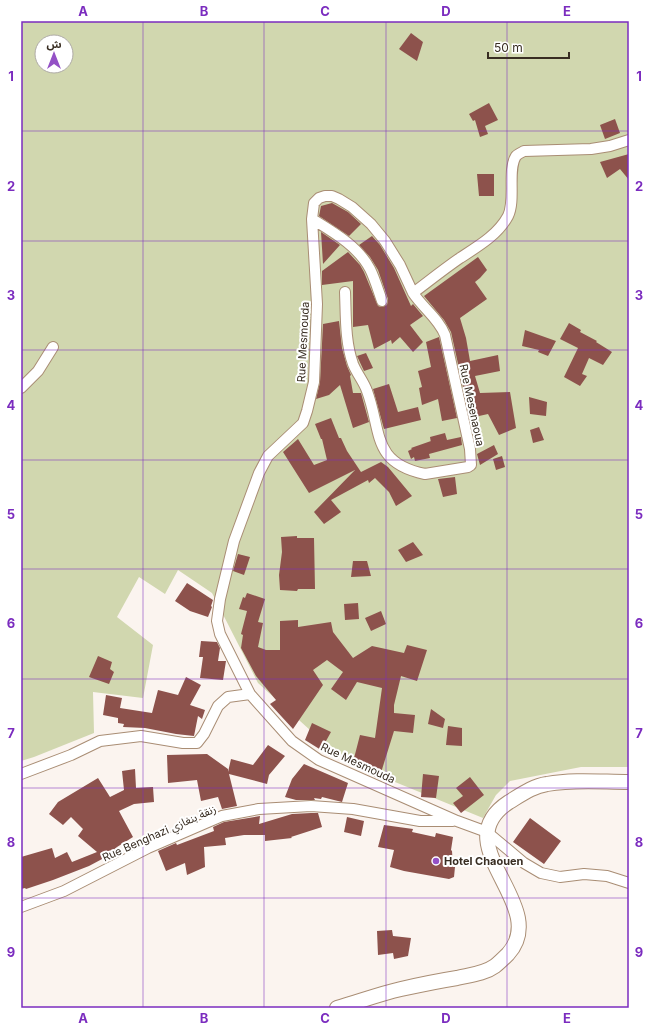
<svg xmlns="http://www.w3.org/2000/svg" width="650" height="1029" viewBox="0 0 650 1029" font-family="Inter,'Noto Sans Arabic',sans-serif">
	<rect width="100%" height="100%" fill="#fbf4ef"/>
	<path fill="#d1d7af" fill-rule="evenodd" d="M21 21H629V767H581L510 781 496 795 483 818 395 782 331 749 258 683 212 593 178 570 165 594 139 577 117 617 153 645 143 698 93 692 94 733 34 757 21 761ZM42 42H66V66H42Z"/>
	<path fill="#8d524c" d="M411 33 423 42 417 61 399 49Z
		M489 103 498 120 485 126 488 134 480 137 475 120 473 121 469 114Z
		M615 119 620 133 605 139 600 125Z
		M629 154V180L620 169 607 178 600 162Z
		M477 174H494V196H479Z
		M332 203 348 212 361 224 349 236 319 216 321 206Z
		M321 232 340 245 323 264Z
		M372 236 380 245 394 268 411 306 413 304 423 316 410 325 423 342 413 352 400 337 392 344 391 340 374 349 368 325 353 327V281L322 285V271L348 252 360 265 364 272 378 306 381 307 387 305 388 299 378 270 370 257 359 245Z
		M478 257 487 270 480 278 475 282 487 299 460 318 466 338 470 361 498 355 500 371 475 376 480 393 510 392 516 428 499 435 488 414 470 418 451 332 444 320 424 296Z
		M339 321 342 348 347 366 351 375 350 376 353 393H361L369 422 353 428 340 385 329 395 316 399 320 382 323 324Z
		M569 323 581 330 580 332 597 341 596 342 612 352 603 365 589 358 582 374 587 376 580 386 564 377 578 348 560 339Z
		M525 330 556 341 548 356 538 352 539 350 522 346Z
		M439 337 457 418 442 421 438 399 422 405 419 388 422 387 418 371 431 367 426 342Z
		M366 353 373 368 364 371 357 356Z
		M389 384 398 412 418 407 421 420 384 429 373 389Z
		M529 397 547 402 546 416 530 414Z
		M331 418 339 438H341L347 451 361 472 381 462 388 467 412 496 396 506 389 492 375 478 369 483 368 480 331 500 341 512 324 524 314 512 355 470 309 493 283 452 298 439 314 465 327 460 322 439H321L315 424Z
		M539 427 544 440 533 443 530 430Z
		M445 433 447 440 461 437 462 445 429 454 430 458 415 461 414 457 411 459 408 451 412 449 411 448 431 441V443L430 437Z
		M494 445 498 454 480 465 477 454Z
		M502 456 505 467 496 470 493 459Z
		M455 477 457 494 443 497 438 479Z
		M297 536V538H314L315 589H298L297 591 280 590 279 575 282 552 281 537Z
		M413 542 423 555 406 562 398 550Z
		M238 554 250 557 244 575 233 571Z
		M353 561H367L371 576 351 577Z
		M187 583 213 600 211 606 212 607 208 617 190 611 175 601Z
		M247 593 265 599 258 622 263 623 258 647 266 650H280V621L298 620V627L331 622 333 632 353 658 372 646 404 653 407 645 427 650 417 681 401 676 394 705V713L415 715 413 733 394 731 379 779 368 773 369 769 352 766 360 735 375 738 382 688 357 682 346 700 331 689 343 672 327 660 313 670 323 685 293 729 270 704 276 700 256 676 241 648 243 635 241 634 247 611 239 609 243 597 245 598Z
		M358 603 359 619 345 620 344 604Z
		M381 611 386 624 371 631 365 618Z
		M201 641 217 642 220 648 218 661H226L223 680 200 678 203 657H199Z
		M98 656 112 662 110 669 114 672 109 684 89 677Z
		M186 677 201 685 190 705 205 710 202 719 198 716 194 736 176 734 145 728 123 727 124 724 118 723V718L103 715 106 695 122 698 120 708 152 713 158 690 178 695Z
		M431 709 445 719 443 728 428 724Z
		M312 723 331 732 321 750 305 740Z
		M448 726 462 728V746L446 745Z
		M268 745 285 756 269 775 267 784 229 774 237 806 222 809 218 797 201 801 197 780 168 783 167 755 207 754 228 769V772L231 759 253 765Z
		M304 764 348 783 342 802 322 797 321 799 314 798 315 800H296L285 797 292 779Z
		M135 769 136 788 153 787 154 802 134 804 119 811 133 837 117 847 119 850 89 866 53 880 26 889 25 888 21 889V857L52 848 55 858 67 852 72 862 97 852 78 836 83 829 71 817 63 825 49 814 58 802 98 778 110 797 124 790 122 771Z
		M423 774 439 776 436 798 421 797Z
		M470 777 484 795 461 813 453 803 463 796 456 788Z
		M311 813H318L322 827 291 837 292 838 265 841V835H244L225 838 226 845 204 847 205 867 187 875 185 863 166 871 158 851 176 843 177 845 214 831 213 827 224 822 260 816 259 824 292 814Z
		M347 817 364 821 361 836 344 832Z
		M530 818 561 841 544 864 513 842Z
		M384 825 413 829 412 832 435 837 436 833 453 837 451 850 452 851 453 867H455L454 877 449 879 404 871 390 867 394 850 378 847Z
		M392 930 393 936 411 938 408 956 394 959 393 953 378 955 377 931Z"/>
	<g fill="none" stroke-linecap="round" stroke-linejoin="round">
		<defs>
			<path id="minor" d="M629 140 610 146 591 149 524 151C522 152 518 154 516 156 507 170 516 200 508 216 498 235 477 247 460 258 444 269 429 281 413 293L400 265 385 241 371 224 352 207 339 199 332 196H325L319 198 314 203 312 219 317 304 314 382 307 411 303 423 268 456 259 473 234 541 220 599 217 621 220 634 250 694 292 741 319 760 457 821 487 832 524 863 541 873 560 877 584 874 607 876 629 883
				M312 219C333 232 358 246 370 269 375 279 378 290 382 301
				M345 292C346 316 345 342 353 364 357 374 364 382 367 391 382 431 371 463 425 474L468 467 471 465 470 449 445 335C439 319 423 308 413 293
				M21 388 38 371 53 347
				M21 774 71 755 100 741 141 736 183 743H197L204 734 218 706 228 697 250 694
				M21 907 64 891 148 848 222 816 259 809 311 806 353 809 420 821H453"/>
			<path id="secondary" d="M337 1008C358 1002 379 994 401 989 419 985 438 981 457 978 470 975 484 974 495 966 499 963 504 958 508 954 552 905 443 845 509 802 522 794 533 786 547 784 574 779 602 782 629 782"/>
		</defs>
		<use href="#minor" stroke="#a98d74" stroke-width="12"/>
		<use href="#secondary" stroke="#a98d74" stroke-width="16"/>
		<use href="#minor" stroke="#fff" stroke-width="10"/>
		<use href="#secondary" stroke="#fff" stroke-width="14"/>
	</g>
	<path fill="none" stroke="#7b2cbf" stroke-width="1" stroke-opacity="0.55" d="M143 21V1008M264 21V1008M386 21V1008M507 21V1008M21 131H629M21 241H629M21 350H629M21 460H629M21 569H629M21 679H629M21 788H629M21 898H629"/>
	<circle fill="#9451c6" stroke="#fff" stroke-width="1.5" cx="436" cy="861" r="4"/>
	<g text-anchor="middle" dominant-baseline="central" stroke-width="4" stroke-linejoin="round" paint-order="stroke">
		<g font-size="11" fill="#382d22" stroke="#fff">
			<text transform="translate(303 342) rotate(-87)">Rue Mesmouda</text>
			<text transform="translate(472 405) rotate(78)">Rue Mesenaoua</text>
			<text transform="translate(358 763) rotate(25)">Rue Mesmouda</text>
			<text transform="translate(159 833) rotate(-24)">Rue Benghazi زنقة بنغازي</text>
		</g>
		<g font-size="11" font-weight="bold" fill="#382d22" stroke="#fff" text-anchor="start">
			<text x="444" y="861">Hotel Chaouen</text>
		</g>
	</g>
	<rect width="650" height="1029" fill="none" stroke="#ffffff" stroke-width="44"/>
	<g transform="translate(54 54)"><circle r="19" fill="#ffffff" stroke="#afaba7"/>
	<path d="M0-3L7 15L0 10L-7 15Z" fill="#9451c6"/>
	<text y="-6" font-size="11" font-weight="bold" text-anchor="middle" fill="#382d22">ش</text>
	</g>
	<path d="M488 52v6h81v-6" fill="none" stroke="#382d22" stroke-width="2"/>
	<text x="494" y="52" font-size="12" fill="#382d22" stroke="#ffffff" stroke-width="3" paint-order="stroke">50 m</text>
	<rect x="22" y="22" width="606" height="985" fill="none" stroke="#7b2cbf" stroke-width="1.5"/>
	<g font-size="13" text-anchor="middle" font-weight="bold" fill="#7b2cbf">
		<text x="83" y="16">A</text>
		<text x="204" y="16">B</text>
		<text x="325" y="16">C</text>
		<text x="446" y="16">D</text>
		<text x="567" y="16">E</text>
		<text x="11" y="81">1</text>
		<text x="639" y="81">1</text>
		<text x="11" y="191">2</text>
		<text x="639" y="191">2</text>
		<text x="11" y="300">3</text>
		<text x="639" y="300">3</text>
		<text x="11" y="410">4</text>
		<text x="639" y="410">4</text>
		<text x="11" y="519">5</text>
		<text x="639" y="519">5</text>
		<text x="11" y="628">6</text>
		<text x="639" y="628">6</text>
		<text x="11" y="738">7</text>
		<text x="639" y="738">7</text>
		<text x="11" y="847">8</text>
		<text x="639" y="847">8</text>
		<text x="11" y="957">9</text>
		<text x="639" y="957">9</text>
		<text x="83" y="1023">A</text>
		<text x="204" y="1023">B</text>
		<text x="325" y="1023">C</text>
		<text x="446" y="1023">D</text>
		<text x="567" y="1023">E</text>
	</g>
</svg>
